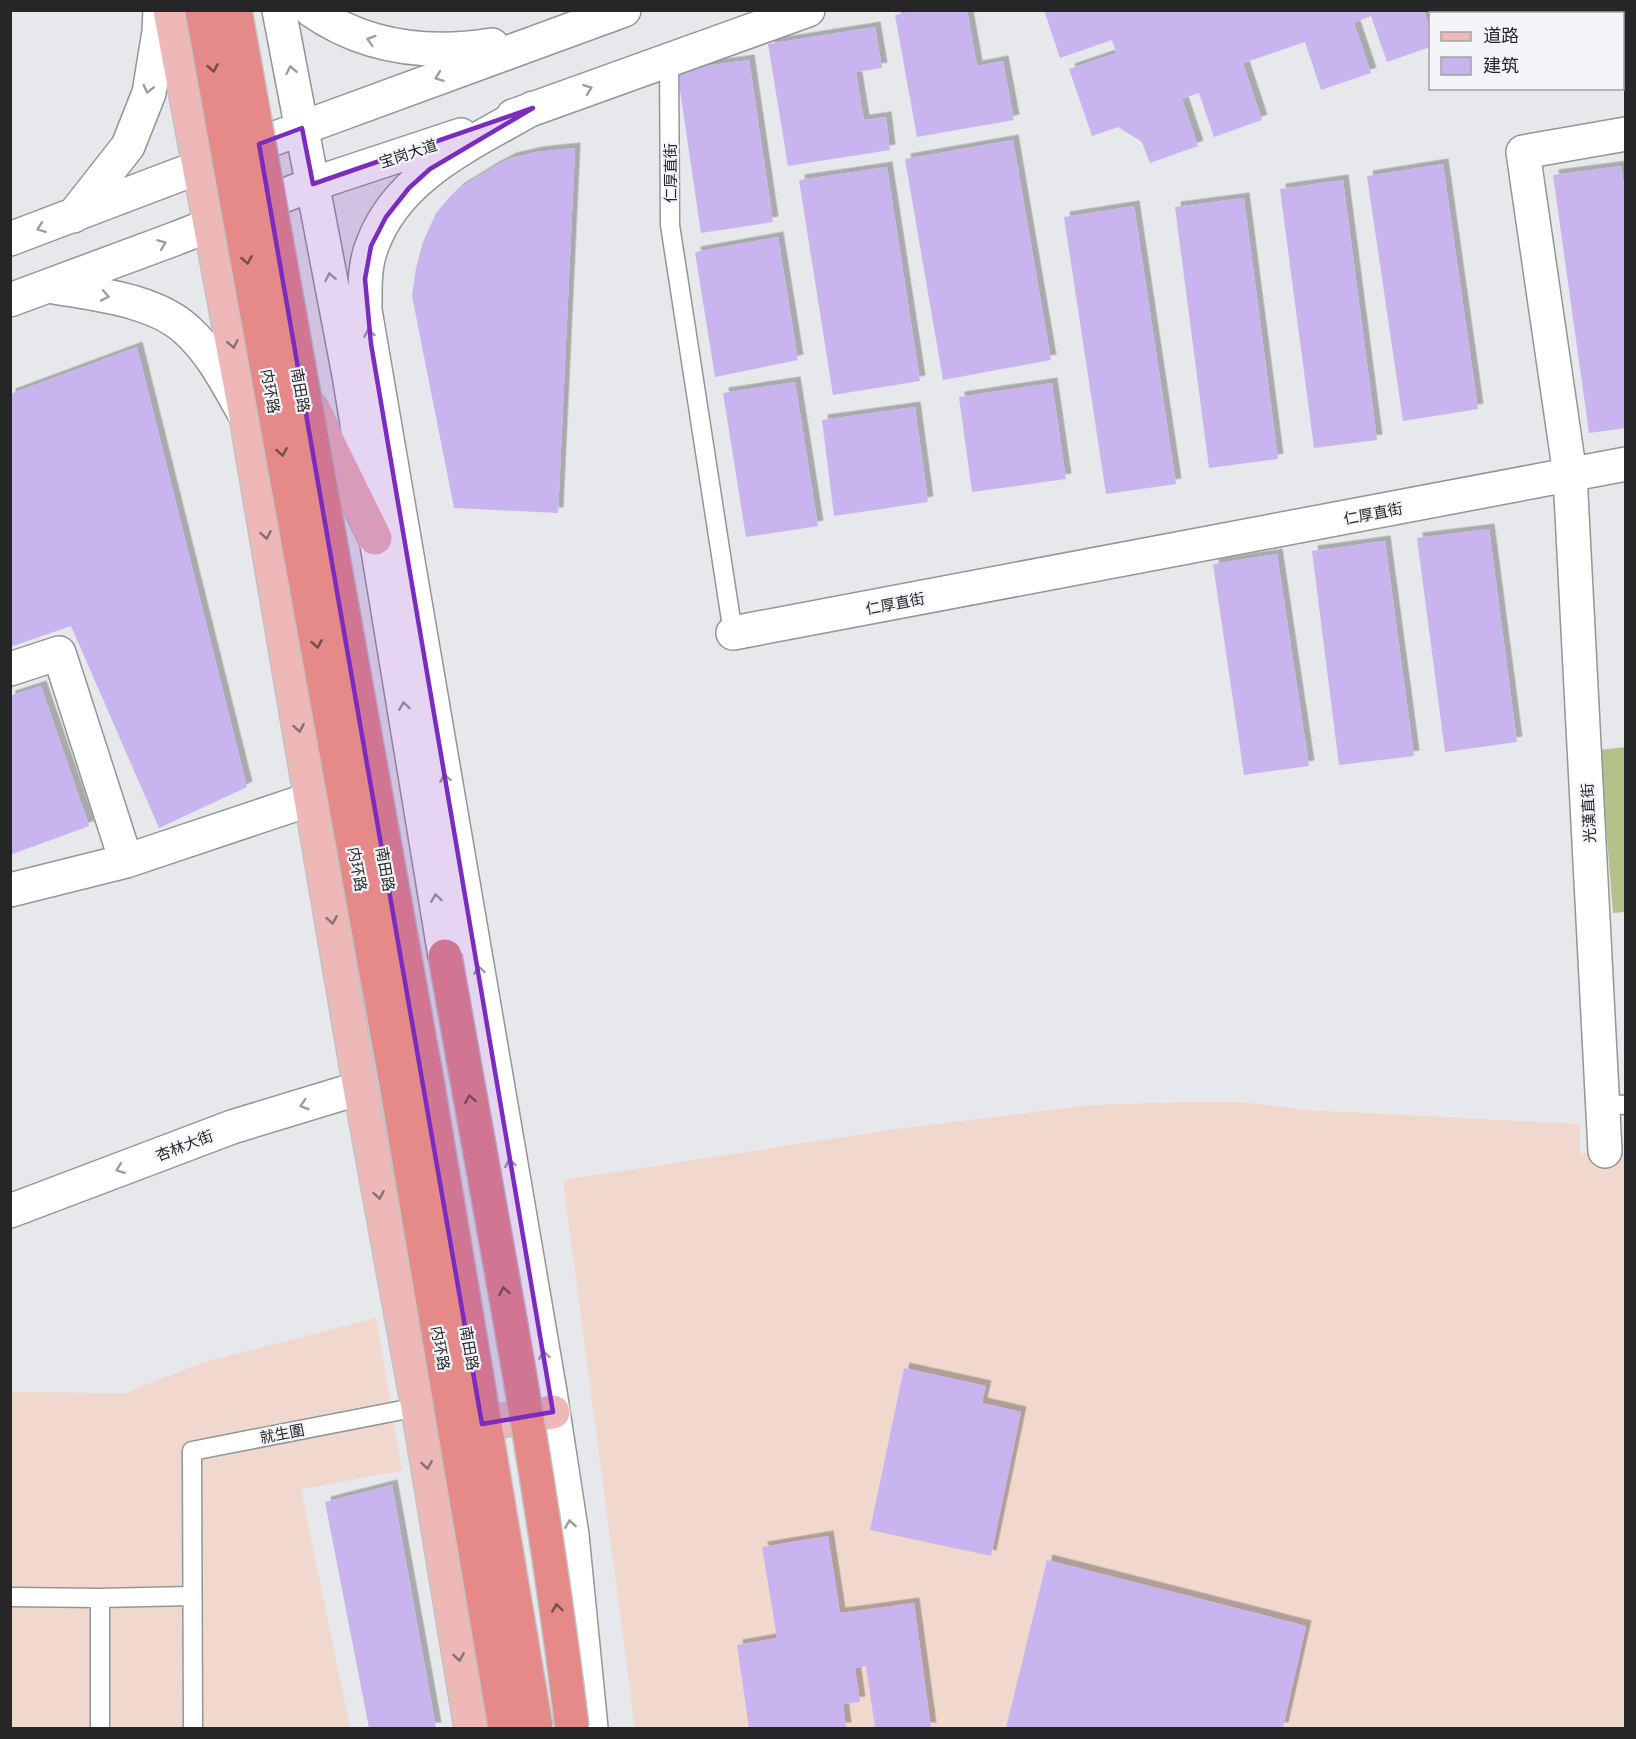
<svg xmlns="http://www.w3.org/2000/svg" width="1636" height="1739" viewBox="0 0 1636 1739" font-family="'Noto Serif','Noto Sans SC',serif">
	<defs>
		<filter id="shadow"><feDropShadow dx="5.5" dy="-5.5" stdDeviation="0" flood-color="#0004"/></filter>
	</defs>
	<rect width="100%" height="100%" fill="#e7e8eb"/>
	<path fill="#f1d8cf" d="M1180 1102H1240L1307 1110 1580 1124V1154L1605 1151 1625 1154V1728H635L563 1180 889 1130 1091 1105Z
		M376 1318 402 1471 301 1489 350 1728H11V1392L125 1393 204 1362Z"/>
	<path fill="#b2c28a" d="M1625 747V912L1613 913 1600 750Z"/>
	<path fill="#c8b5f0" filter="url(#shadow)" d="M920 10H967L977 66 1003 61 1014 120 917 137 895 15Z
		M1044 10H1424L1430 31V47L1387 62 1371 16 1354 23 1371 73 1321 90 1305 42 1243 63 1262 120 1214 137 1199 93 1182 99 1198 146 1150 163 1142 142 1118 127 1092 136 1069 69 1116 53 1112 40 1060 58Z
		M875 27 882 68 856 72 864 120 886 117 890 150 788 166 768 44Z
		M749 60 773 222 701 233 677 70Z
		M1013 140 1051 360 943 380 905 159Z
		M575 148 558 513 454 508 412 296 416 268 423 242 436 213 446 201 458 189 492 168 511 158 537 152Z
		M1443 164 1478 409 1403 421 1367 176Z
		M1621 166 1626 200V428L1589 433 1553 175Z
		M887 167 920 381 833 395 799 180Z
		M1343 180 1377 440 1314 448 1280 189Z
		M1244 198 1278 459 1209 468 1175 207Z
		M1134 206 1176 484 1106 494 1064 217Z
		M778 237 798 360 715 377 695 252Z
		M137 347 247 787 159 828 71 626 10 647V394Z
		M795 382 818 526 746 537 723 393Z
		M1052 383 1066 479 972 492 959 397Z
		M915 407 928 502 834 516 822 420Z
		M1489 529 1517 742 1445 752 1417 538Z
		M1385 541 1414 756 1339 765 1312 551Z
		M1277 554 1309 766 1244 775 1213 564Z
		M41 686 89 826 10 855V696Z
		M904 1368 986 1386 982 1403 1021 1412 991 1556 870 1530Z
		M392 1485 436 1728H369L325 1502Z
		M828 1536 840 1613 914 1603 931 1728H875L866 1666 855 1668 860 1702 843 1704 846 1728H749L737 1645 777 1638 762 1547Z
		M1047 1560 1306 1626 1283 1728H1006Z"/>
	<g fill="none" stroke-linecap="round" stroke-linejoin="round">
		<defs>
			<path id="lane" d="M669 59 670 225 733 633
				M1603 1104 1626 1105
				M10 1597 100 1598
				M100 1728V1598L191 1596
				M193 1728 192 1451 418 1407"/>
			<path id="street" d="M733 633 1626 464
				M10 669 59 653 126 861
				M10 890 126 861 311 799
				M1605 1151 1570 475 1523 152 1626 134
				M10 1211 232 1127 360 1088"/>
			<path id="secondary" d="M279 10 349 375 445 956
				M311 10C365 48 429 55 492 45
				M533 108C473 143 397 175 372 246 364 266 365 288 365 310L550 1392 572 1535 591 1728
				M513 116 808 10
				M73 216 128 146 149 93 159 32 160 10
				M10 239 302 128 624 10
				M49 286C92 294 155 299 188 331 212 353 227 383 243 411
				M10 300 177 238 313 184 461 135"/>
			<path id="primary" d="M170 10 246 416 360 1088 418 1407 471 1728
				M311 408 375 538
				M482 1424 553 1412"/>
		</defs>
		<use href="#lane" stroke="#949598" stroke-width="21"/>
		<use href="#street" stroke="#949598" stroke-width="36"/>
		<use href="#secondary" stroke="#949598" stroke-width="36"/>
		<use href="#primary" stroke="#c2c2c3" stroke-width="36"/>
		<use href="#lane" stroke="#fff" stroke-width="18"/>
		<use href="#street" stroke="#fff" stroke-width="33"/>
		<use href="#secondary" stroke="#fff" stroke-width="33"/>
		<use href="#primary" stroke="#efb8b8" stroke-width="33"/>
		<defs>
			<path id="highway-bridge" d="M202 10 395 1077 505 1728
				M235 10 427 1081 536 1728
				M445 956C490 1213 541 1469 572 1728"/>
		</defs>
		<use href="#highway-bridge" stroke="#c2c2c3" stroke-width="36" stroke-linecap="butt"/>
		<use href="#highway-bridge" stroke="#e58989" stroke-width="33"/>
	</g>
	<defs><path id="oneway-chevron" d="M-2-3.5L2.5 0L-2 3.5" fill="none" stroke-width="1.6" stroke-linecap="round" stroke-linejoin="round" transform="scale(1.5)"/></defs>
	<g stroke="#9d9d9e">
		<use href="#oneway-chevron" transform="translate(371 40) rotate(-162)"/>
		<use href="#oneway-chevron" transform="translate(291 70) rotate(-101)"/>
		<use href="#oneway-chevron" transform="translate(439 77) rotate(160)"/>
		<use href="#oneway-chevron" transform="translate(148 89) rotate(104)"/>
		<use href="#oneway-chevron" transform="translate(588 89) rotate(-20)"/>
		<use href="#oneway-chevron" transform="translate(41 228) rotate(160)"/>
		<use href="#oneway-chevron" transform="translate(162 244) rotate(-21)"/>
		<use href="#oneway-chevron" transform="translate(330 277) rotate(-101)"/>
		<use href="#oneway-chevron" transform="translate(105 296) rotate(11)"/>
		<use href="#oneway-chevron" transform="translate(369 333) rotate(-99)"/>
		<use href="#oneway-chevron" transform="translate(404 706) rotate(-99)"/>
		<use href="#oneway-chevron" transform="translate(445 778) rotate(-100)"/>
		<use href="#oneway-chevron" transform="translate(436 898) rotate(-99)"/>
		<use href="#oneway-chevron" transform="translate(479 970) rotate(-99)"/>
		<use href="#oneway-chevron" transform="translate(304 1105) rotate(163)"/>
		<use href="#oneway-chevron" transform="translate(510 1163) rotate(-100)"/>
		<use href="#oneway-chevron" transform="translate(120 1169) rotate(159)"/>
		<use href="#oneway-chevron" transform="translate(544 1355) rotate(-99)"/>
		<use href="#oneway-chevron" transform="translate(570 1524) rotate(-99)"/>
	</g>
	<g stroke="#724e4f">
		<use href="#oneway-chevron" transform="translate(213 68) rotate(80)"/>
		<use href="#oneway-chevron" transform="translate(247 260) rotate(80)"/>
		<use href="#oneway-chevron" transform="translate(282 452) rotate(80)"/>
		<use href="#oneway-chevron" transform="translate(317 644) rotate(80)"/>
		<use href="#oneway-chevron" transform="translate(470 1099) rotate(-100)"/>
		<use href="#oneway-chevron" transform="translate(504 1291) rotate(-100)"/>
		<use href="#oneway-chevron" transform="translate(557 1608) rotate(-98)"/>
	</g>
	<g stroke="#8a6f70">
		<use href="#oneway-chevron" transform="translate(233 344) rotate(79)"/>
		<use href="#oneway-chevron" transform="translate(266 535) rotate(80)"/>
		<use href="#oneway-chevron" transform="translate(299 728) rotate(80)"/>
		<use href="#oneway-chevron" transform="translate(332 920) rotate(80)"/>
		<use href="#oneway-chevron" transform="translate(379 1195) rotate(80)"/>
		<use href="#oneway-chevron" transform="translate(427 1465) rotate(81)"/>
		<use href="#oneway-chevron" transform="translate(459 1657) rotate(81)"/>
	</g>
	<path fill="#7b2cbf" fill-opacity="0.2" stroke="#7b2cbf" stroke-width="4.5" stroke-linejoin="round" d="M533 108 430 169 409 188 386 217 371 246 365 279 371 344 553 1412 482 1424 259 144 302 128 313 184Z"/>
	<g text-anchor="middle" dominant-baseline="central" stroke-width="4.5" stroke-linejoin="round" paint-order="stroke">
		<g font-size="15" fill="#262628" stroke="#f4f5f9">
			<text transform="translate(408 153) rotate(-18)">宝岗大道</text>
			<text transform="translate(670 173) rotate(-90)">仁厚直街</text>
			<text transform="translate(301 390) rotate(80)">南田路</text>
			<text transform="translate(271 391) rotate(80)">内环路</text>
			<text transform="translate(1373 513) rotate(-11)">仁厚直街</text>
			<text transform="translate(895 603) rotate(-11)">仁厚直街</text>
			<text transform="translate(1588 813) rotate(-93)">光漢直街</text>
			<text transform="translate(358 869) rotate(80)">内环路</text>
			<text transform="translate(386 869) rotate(80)">南田路</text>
			<text transform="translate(184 1145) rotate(-21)">杏林大街</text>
			<text transform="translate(441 1348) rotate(80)">内环路</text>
			<text transform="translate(470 1348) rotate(80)">南田路</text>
			<text transform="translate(282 1433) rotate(-11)">就生圍</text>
		</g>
	</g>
	<rect width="1636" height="1739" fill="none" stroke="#262628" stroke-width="24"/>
	<rect x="1429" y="12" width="195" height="78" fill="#f4f5f9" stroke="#a2a2a5" stroke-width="1.5"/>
	<rect x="1441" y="32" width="30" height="9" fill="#efb8b8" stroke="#a2a2a5" stroke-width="1.5"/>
	<text x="1483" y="42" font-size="18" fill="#262628">道路</text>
	<rect x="1441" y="57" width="30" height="18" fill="#c8b5f0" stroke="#a2a2a5" stroke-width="1.5"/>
	<text x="1483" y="72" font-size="18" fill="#262628">建筑</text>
</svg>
